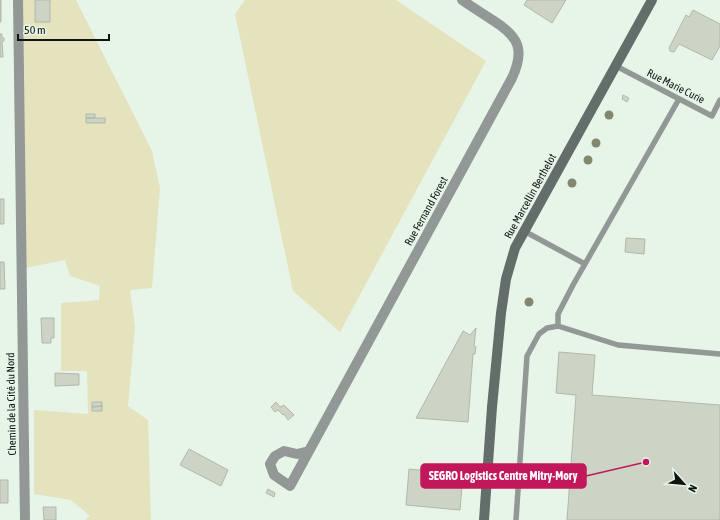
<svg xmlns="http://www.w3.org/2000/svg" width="720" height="520" viewBox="0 0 720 520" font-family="'Asap Condensed',sans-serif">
	<rect width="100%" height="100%" fill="#e7f5e9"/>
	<path fill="#e4e3bd" d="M22 0H76L152 151 160 188 152 288 130 290 135 326 128 406 148 420 151 520H85L90 516 71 500 34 494V410L88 414 87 371H61V303L99 300 100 286 70 276 65 260 25 268Z
		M245 0H396L486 61 340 332 293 291 235 14Z"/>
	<path fill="#cdd4c6" stroke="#b1b8aa" d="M0 0H1V22H0Z
		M35 0H50V22H35Z
		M527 0H566L552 23 524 5Z
		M693 10 720 24V46L712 60 679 44 674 52 670 51 669 48 686 15 689 17Z
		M0 34H2V38H4V41H2L3 57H0Z
		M623 95 629 98 627 102 622 99Z
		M86 114H95V118H86Z
		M86 118H105V123H86Z
		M0 199H4V224H0Z
		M626 238 645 239 644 254 625 252Z
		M0 262H4L5 289H0Z
		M41 318H54V338H51V343H42Z
		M476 328 474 346 476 347 475 354H473L468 422 416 418 463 331 470 335Z
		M559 352 595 355 592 395 720 405V520H567L576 395 556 393Z
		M55 373 79 374V385L55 386Z
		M92 402H102V406L92 407Z
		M276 402 280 407 284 405 294 415 288 420 284 414 283 415 278 410 275 412 271 407Z
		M102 406V411H92V407Z
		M189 449 228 470 221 486 180 465Z
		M409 469 463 474 460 510 406 505Z
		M0 480H8V503H0Z
		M268 489 275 493 274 497 266 493Z
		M43 507H56V520H44Z"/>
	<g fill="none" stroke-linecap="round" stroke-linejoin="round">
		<path stroke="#919895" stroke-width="5.5" d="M616 66 712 116 720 100
			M524 231 585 264
			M558 326V314L573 285 679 99
			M516 520 527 356 539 334 547 328 558 326 618 345 720 354"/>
		<path stroke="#919895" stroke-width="10" d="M18 0 25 520
			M309 451 297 454 284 451 275 456 270 464 274 475 290 486 309 451 512 78C525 50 519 37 494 21 483 14 472 7 462 0"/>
		<path stroke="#636e6a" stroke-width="10" d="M484 520 492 407 501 313 506 279 515 248 652 0"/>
	</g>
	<g fill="#82876e">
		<circle cx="609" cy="115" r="4.5"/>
		<circle cx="596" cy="143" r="4.5"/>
		<circle cx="588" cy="160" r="4.5"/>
		<circle cx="572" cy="183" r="4.5"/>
		<circle cx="529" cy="302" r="4.5"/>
	</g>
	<g text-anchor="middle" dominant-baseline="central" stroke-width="4" stroke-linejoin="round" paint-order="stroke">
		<g font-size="11" fill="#0f1410" stroke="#e7f5e9">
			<text transform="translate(676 86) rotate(27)">Rue Marie Curie</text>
			<text transform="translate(530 196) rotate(-61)">Rue Marcellin Berthelot</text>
			<text transform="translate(426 211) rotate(-61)">Rue Fernand Forest</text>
			<text transform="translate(11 404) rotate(-91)">Chemin de la Cité du Nord</text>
		</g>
	</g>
	<path fill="none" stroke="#c2185b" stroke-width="1.5" d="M646 462L586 476"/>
	<circle fill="#c2185b" stroke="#e7f5e9" stroke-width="1.5" cx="646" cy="462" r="4"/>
	<rect fill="#c2185b" stroke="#c2185b" stroke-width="1.5" x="421" y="464" width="165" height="24" rx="4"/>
	<g font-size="12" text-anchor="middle" font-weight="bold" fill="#fff">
		<text x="503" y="480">SEGRO Logistics Centre Mitry-Mory</text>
	</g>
	<g transform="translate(684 484) rotate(117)" stroke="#e7f5e9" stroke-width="3" paint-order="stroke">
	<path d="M0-3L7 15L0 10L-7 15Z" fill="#0f1410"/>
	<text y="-6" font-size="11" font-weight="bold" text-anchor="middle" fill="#0f1410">N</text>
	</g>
	<path d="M18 34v6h91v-6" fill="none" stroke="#0f1410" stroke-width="2"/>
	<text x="24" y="34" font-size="12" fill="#0f1410" stroke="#e7f5e9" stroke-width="3" paint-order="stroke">50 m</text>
</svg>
